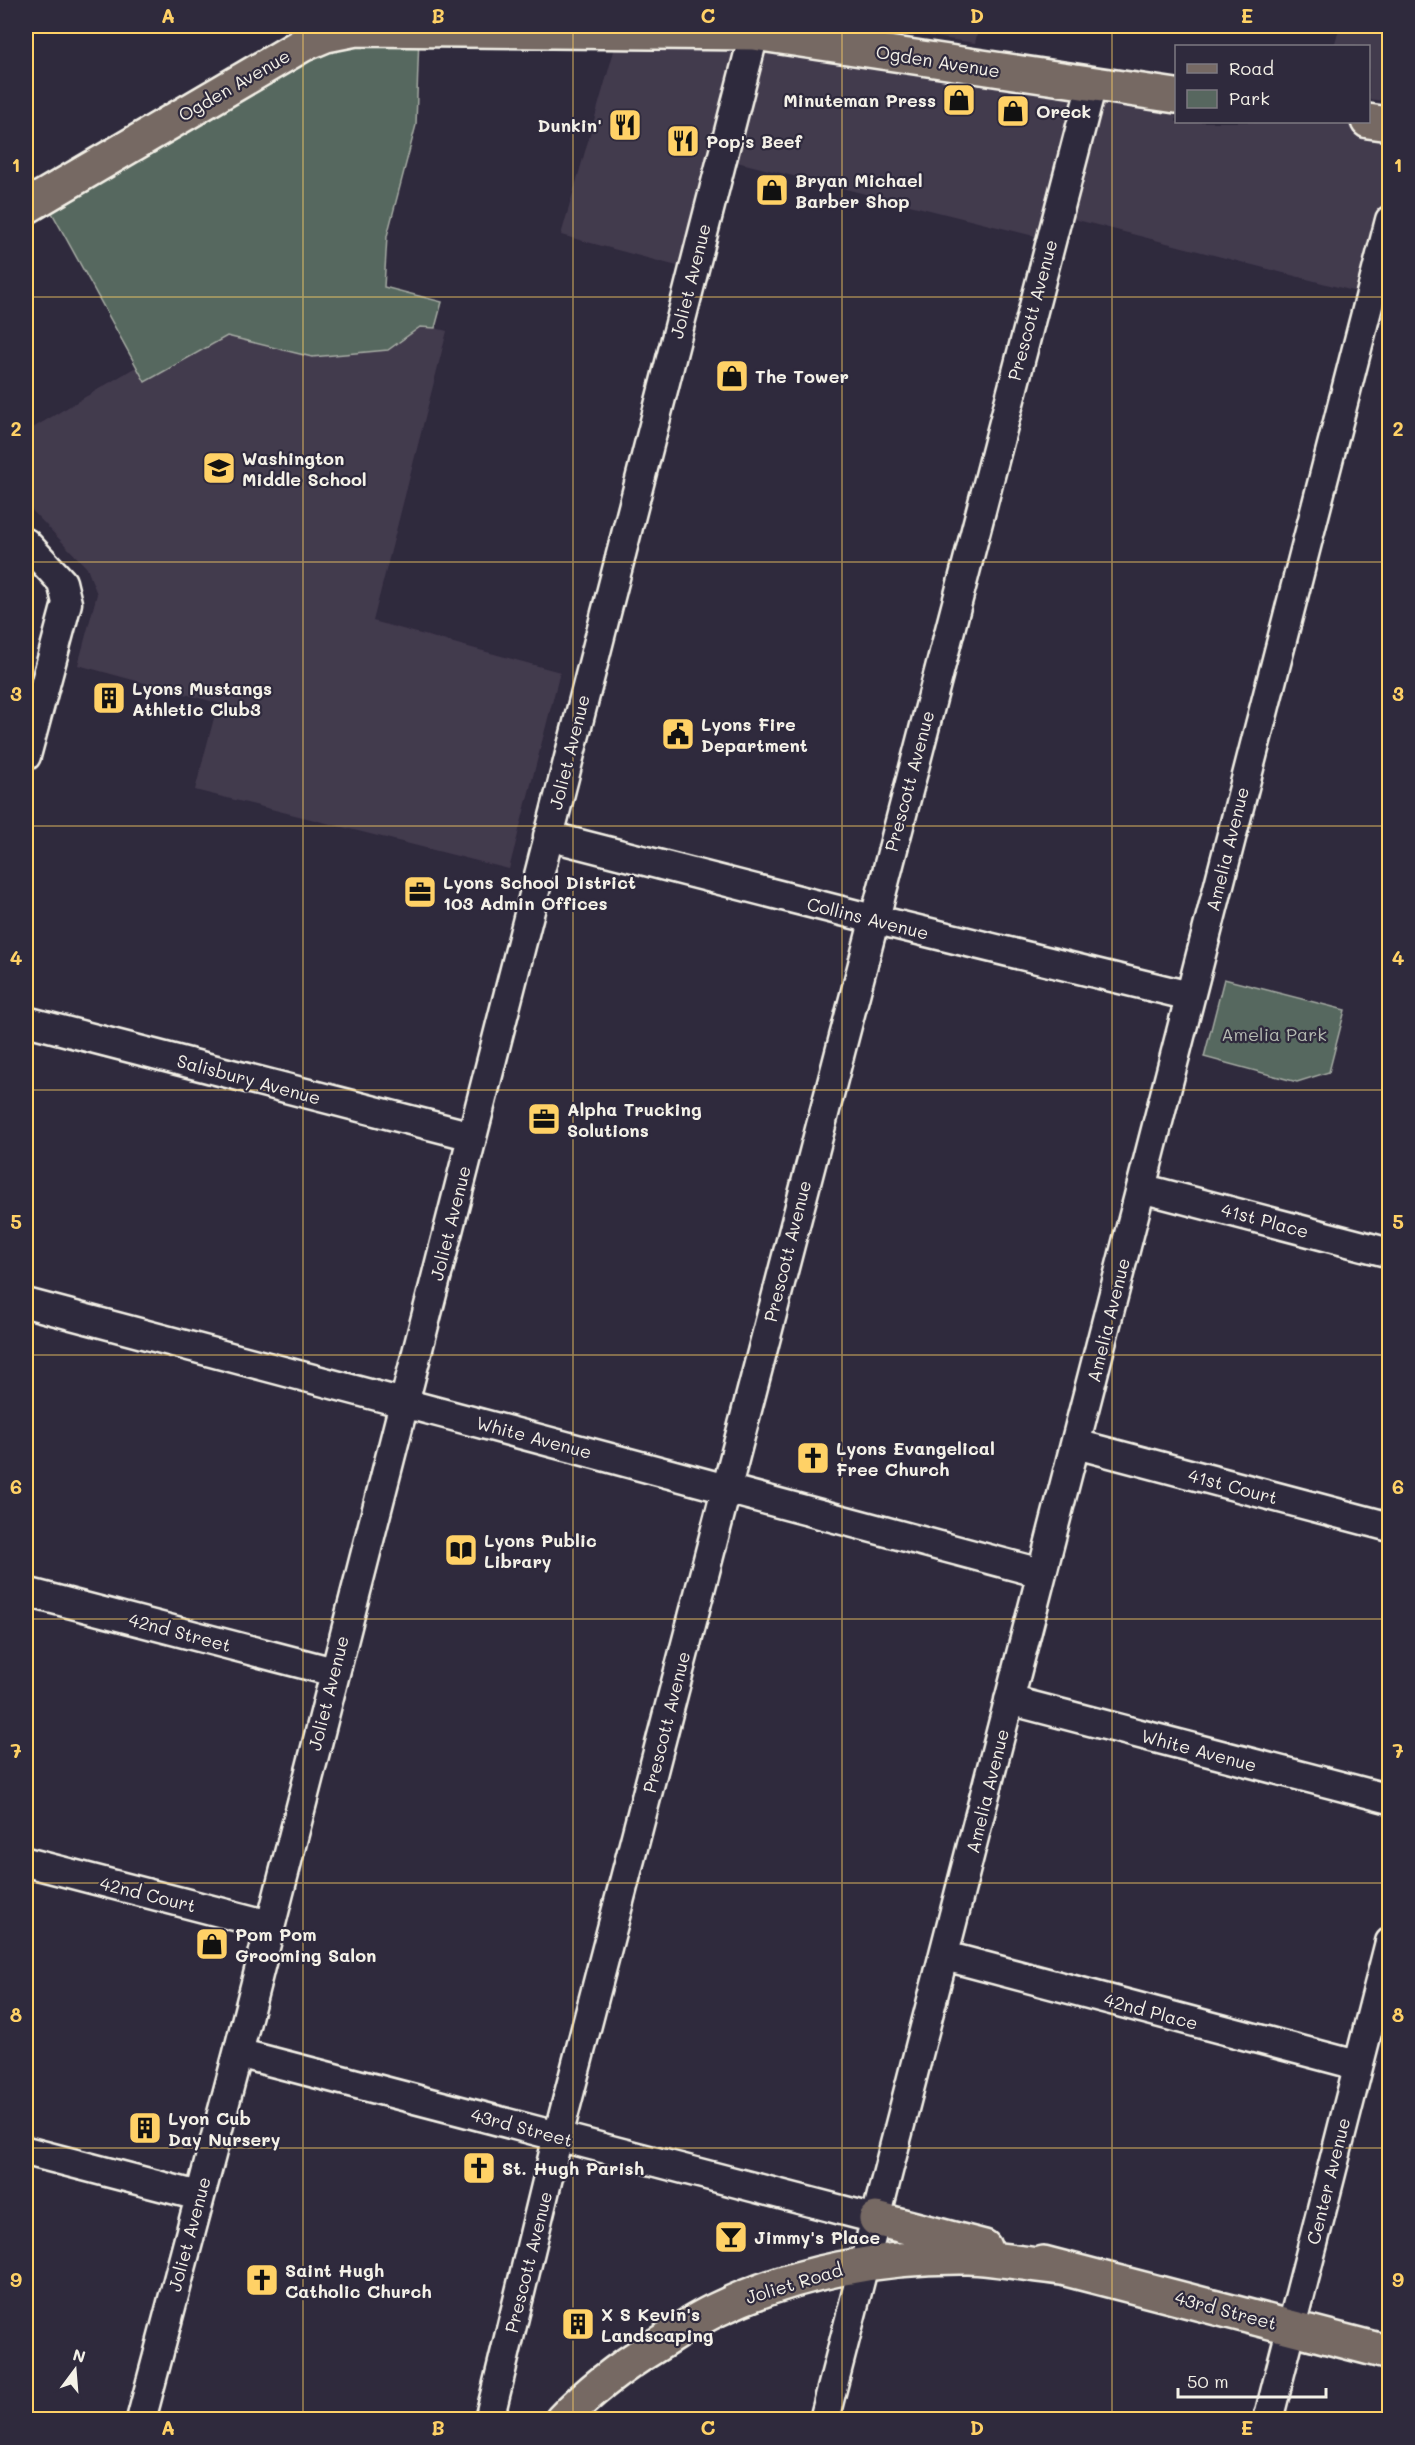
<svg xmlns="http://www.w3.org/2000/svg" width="1415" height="2445" viewBox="0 0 1415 2445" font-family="Mali,sans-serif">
	<rect width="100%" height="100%" fill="#2f2a3d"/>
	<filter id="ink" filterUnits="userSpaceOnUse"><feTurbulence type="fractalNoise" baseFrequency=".0167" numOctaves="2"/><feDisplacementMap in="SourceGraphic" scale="12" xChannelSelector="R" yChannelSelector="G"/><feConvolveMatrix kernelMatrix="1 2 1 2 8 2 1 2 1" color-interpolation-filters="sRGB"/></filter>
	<g filter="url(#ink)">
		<path fill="#433a4e" d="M860 26H979L975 43Z
			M1340 26H1389V102L1369 99 1368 46H1334Z
			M618 37 758 38 1176 97V122H1347L1389 128V281L1375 277 1369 295 1058 215 1050 240 721 158 692 270 561 235Z
			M416 125 387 236 384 287 442 302 435 328 447 331 373 621 560 672 509 869 195 790 218 703 78 665 97 594 87 568 26 504V432L136 367 45 200Z"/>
		<path fill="#57675f" stroke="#a6aca4" stroke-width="1.5" d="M419 35 416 125 387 236 384 287 442 302 435 328 420 327 388 350 312 357 227 336 145 382 45 200 307 48Z
			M1224 979 1345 1010 1329 1072 1297 1082 1204 1057Z"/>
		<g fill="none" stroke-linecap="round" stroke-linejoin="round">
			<defs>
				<path id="minor" d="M26 543 62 582 67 603 26 756
					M548 836 873 919 1190 996
					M26 1021 472 1136
					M1141 1188 1390 1253
					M26 1303C365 1391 702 1484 1041 1573
					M1076 1444 1390 1527
					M26 1592 334 1672
					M1009 1700 1390 1799
					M26 1862 270 1925
					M945 1956 1357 2065
					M238 2053 876 2219
					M26 2151 199 2196
					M141 2420 238 2053 756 26
					M489 2420 558 2136 1092 84
					M824 2420 1390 220
					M1268 2420 1390 1942"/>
				<path id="major" d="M1368 121 1390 124
					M26 207 302 45 326 35 356 29 754 33 1176 96
					M876 2219 984 2247
					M1043 2263 1390 2353
					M562 2420C589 2391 622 2366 655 2346 676 2333 696 2319 718 2309 795 2272 882 2256 967 2257 998 2258 1031 2265 1062 2268"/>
			</defs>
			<use href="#minor" stroke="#f4f1e8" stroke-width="33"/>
			<use href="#major" stroke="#f4f1e8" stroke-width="38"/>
			<use href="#minor" stroke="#2f2a3d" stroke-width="28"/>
			<use href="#major" stroke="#766964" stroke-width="33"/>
		</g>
	</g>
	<path fill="none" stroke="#ffd166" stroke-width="1.5" stroke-opacity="0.55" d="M303 26V2420M573 26V2420M842 26V2420M1112 26V2420M26 297H1390M26 562H1390M26 826H1390M26 1090H1390M26 1355H1390M26 1619H1390M26 1883H1390M26 2148H1390"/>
	<defs>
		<symbol id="shop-square" viewBox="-11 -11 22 22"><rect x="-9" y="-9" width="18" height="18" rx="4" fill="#ffd166" stroke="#2f2a3d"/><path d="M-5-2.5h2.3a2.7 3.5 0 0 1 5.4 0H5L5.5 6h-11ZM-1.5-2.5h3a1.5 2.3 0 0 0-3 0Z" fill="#111"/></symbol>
		<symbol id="restaurant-square" viewBox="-11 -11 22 22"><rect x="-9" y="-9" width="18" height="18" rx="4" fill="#ffd166" stroke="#2f2a3d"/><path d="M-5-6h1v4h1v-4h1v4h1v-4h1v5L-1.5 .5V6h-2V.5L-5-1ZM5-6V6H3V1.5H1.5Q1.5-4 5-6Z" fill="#111"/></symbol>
		<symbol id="school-square" viewBox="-11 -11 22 22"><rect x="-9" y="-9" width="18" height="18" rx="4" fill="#ffd166" stroke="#2f2a3d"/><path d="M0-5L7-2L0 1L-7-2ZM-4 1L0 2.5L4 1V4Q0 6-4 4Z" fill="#111"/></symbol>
		<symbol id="building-square" viewBox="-11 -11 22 22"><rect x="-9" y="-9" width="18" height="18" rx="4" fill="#ffd166" stroke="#2f2a3d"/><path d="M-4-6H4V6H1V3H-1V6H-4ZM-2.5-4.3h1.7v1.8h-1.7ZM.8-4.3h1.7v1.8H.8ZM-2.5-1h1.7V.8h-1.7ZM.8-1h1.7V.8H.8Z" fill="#111"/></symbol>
		<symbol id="civic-square" viewBox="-11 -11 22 22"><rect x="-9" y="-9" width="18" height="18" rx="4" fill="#ffd166" stroke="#2f2a3d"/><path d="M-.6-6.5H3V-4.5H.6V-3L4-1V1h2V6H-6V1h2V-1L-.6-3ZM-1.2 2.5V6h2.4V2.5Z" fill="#111"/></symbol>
		<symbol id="office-square" viewBox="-11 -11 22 22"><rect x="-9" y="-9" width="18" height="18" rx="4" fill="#ffd166" stroke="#2f2a3d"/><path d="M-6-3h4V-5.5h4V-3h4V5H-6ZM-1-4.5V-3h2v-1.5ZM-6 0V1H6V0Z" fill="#111"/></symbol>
		<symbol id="church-square" viewBox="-11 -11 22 22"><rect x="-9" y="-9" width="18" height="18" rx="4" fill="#ffd166" stroke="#2f2a3d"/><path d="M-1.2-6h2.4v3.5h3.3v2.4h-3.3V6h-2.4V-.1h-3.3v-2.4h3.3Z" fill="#111"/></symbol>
		<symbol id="library-square" viewBox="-11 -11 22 22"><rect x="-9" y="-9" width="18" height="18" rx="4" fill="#ffd166" stroke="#2f2a3d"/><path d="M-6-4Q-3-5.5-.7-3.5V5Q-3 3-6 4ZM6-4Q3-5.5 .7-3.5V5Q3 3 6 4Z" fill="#111"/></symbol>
		<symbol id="bar-square" viewBox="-11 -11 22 22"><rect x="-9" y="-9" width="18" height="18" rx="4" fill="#ffd166" stroke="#2f2a3d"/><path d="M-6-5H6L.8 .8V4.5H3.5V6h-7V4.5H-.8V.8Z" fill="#111"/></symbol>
	</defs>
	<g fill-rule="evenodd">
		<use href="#shop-square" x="940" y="81" width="38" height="38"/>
		<use href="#shop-square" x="994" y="92" width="38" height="38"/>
		<use href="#restaurant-square" x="606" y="106" width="38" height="38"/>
		<use href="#restaurant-square" x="664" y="122" width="38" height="38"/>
		<use href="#shop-square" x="753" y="171" width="38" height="38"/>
		<use href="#shop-square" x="713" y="357" width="38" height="38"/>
		<use href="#school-square" x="200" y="449" width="38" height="38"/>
		<use href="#building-square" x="90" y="679" width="38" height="38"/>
		<use href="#civic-square" x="659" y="715" width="38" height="38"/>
		<use href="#office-square" x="401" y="873" width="38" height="38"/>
		<use href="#office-square" x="525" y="1100" width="38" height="38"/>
		<use href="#church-square" x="794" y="1439" width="38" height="38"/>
		<use href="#library-square" x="442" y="1531" width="38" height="38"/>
		<use href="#shop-square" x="193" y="1925" width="38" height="38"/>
		<use href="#building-square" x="126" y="2109" width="38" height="38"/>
		<use href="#church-square" x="460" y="2149" width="38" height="38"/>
		<use href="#bar-square" x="712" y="2218" width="38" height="38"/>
		<use href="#church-square" x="243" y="2261" width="38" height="38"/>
		<use href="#building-square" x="559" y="2305" width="38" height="38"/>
	</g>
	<g text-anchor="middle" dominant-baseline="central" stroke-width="4.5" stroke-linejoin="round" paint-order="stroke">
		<g font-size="18" fill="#f4f1e8" stroke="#2f2a3d">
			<text transform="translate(938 61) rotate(9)">Ogden Avenue</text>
			<text transform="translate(234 85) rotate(-30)">Ogden Avenue</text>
			<text transform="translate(690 281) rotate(-76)">Joliet Avenue</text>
			<text transform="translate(1032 310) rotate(-75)">Prescott Avenue</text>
			<text transform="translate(569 752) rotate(-76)">Joliet Avenue</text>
			<text transform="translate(909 781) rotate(-75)">Prescott Avenue</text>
			<text transform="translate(1227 849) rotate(-76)">Amelia Avenue</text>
			<text transform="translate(868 918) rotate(14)">Collins Avenue</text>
			<text transform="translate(249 1079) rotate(15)">Salisbury Avenue</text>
			<text transform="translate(1265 1220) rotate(15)">41st Place</text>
			<text transform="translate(450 1223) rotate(-76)">Joliet Avenue</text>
			<text transform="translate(787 1251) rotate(-76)">Prescott Avenue</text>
			<text transform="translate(1108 1320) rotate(-76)">Amelia Avenue</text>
			<text transform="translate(534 1437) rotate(15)">White Avenue</text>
			<text transform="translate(1233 1486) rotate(15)">41st Court</text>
			<text transform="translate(180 1632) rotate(15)">42nd Street</text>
			<text transform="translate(328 1693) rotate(-76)">Joliet Avenue</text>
			<text transform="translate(666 1722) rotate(-76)">Prescott Avenue</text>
			<text transform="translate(1199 1750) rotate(15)">White Avenue</text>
			<text transform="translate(987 1791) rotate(-76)">Amelia Avenue</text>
			<text transform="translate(148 1894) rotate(14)">42nd Court</text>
			<text transform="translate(1151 2011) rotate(15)">42nd Place</text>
			<text transform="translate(522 2127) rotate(15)">43rd Street</text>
			<text transform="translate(1328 2181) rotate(-76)">Center Avenue</text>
			<text transform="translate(189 2234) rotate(-75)">Joliet Avenue</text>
			<text transform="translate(528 2262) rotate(-76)">Prescott Avenue</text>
			<text transform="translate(794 2283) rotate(-17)">Joliet Road</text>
			<text transform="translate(1226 2310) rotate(15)">43rd Street</text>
		</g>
		<g font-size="18" font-weight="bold" fill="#f4f1e8" stroke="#2f2a3d" text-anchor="start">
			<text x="936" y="100" text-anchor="end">Minuteman Press</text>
			<text x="1036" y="111">Oreck</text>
			<text x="602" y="125" text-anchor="end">Dunkin'</text>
			<text x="706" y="141">Pop's Beef</text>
			<text x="795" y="180">Bryan Michael<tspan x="795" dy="21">Barber Shop</tspan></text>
			<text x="755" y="376">The Tower</text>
			<text x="242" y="458">Washington<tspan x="242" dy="21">Middle School</tspan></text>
			<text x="132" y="688">Lyons Mustangs<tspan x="132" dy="21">Athletic Club3</tspan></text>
			<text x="701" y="724">Lyons Fire<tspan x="701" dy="21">Department</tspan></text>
			<text x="443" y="882">Lyons School District<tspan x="443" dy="21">103 Admin Offices</tspan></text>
			<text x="567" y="1109">Alpha Trucking<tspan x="567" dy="21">Solutions</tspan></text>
			<text x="836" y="1448">Lyons Evangelical<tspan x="836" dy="21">Free Church</tspan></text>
			<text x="484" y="1540">Lyons Public<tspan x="484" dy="21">Library</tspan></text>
			<text x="235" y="1934">Pom Pom<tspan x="235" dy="21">Grooming Salon</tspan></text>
			<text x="168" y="2118">Lyon Cub<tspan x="168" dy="21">Day Nursery</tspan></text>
			<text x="502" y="2168">St. Hugh Parish</text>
			<text x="754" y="2237">Jimmy's Place</text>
			<text x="285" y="2270">Saint Hugh<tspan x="285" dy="21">Catholic Church</tspan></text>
			<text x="601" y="2314">X S Kevin's<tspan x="601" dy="21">Landscaping</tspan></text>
		</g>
		<g font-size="18" fill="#b5bab1" stroke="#2f2a3d">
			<text x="1274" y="1034">Amelia Park</text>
		</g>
	</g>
	<rect width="1415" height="2445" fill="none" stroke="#2f2a3d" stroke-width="66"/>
	<rect x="1175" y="45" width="195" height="78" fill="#2f2a3d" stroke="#7e7a81" stroke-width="1.5"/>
	<rect x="1187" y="64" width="30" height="9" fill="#766964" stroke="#7e7a81" stroke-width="1.5"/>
	<text x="1229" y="75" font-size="18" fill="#f4f1e8">Road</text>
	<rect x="1187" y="90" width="30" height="18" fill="#57675f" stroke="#7e7a81" stroke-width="1.5"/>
	<text x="1229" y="105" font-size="18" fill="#f4f1e8">Park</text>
	<g transform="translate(75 2370) rotate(16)" stroke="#2f2a3d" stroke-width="4.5" paint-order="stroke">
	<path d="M0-4.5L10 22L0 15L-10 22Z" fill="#f4f1e8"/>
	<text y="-9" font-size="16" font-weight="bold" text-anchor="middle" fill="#f4f1e8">N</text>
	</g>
	<path d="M1178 2388v9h148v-9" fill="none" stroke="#f4f1e8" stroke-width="3"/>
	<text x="1187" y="2388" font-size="18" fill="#f4f1e8" stroke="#2f2a3d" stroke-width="4.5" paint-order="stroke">50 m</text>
	<rect x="33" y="33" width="1349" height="2379" fill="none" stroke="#ffd166" stroke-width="2"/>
	<g font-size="20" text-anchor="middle" font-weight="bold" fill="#ffd166">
		<text x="168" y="23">A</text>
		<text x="438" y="23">B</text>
		<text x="708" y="23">C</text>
		<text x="977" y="23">D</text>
		<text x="1247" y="23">E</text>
		<text x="16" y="172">1</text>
		<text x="1398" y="172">1</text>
		<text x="16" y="436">2</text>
		<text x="1398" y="436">2</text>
		<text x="16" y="701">3</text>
		<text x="1398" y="701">3</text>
		<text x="16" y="965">4</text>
		<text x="1398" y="965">4</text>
		<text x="16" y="1229">5</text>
		<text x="1398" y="1229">5</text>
		<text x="16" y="1494">6</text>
		<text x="1398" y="1494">6</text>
		<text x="16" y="1758">7</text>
		<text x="1398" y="1758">7</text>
		<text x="16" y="2022">8</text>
		<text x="1398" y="2022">8</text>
		<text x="16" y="2287">9</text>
		<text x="1398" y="2287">9</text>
		<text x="168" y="2435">A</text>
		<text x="438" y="2435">B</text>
		<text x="708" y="2435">C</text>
		<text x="977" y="2435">D</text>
		<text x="1247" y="2435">E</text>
	</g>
</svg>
